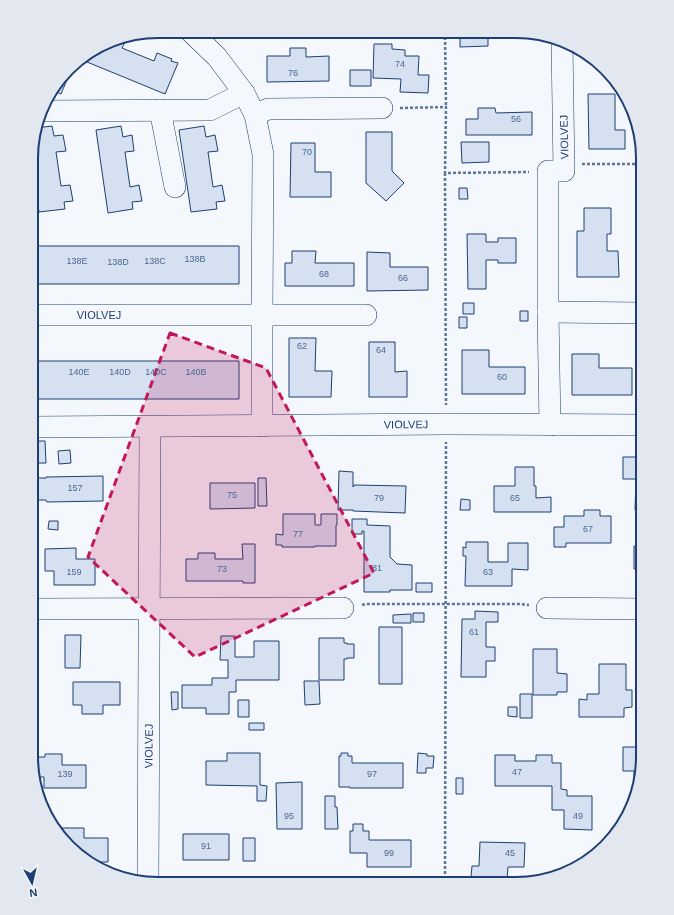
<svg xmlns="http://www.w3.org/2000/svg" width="674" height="915" viewBox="0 0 674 915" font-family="Helvetica,sans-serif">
	<rect width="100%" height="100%" fill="#f4f7fb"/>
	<path fill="#d5e0f0" stroke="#1d3f73" d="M460 32H488V46L460 47Z
		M120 37 126 40 122 48 154 61 157 53 172 59 171 61 178 63 165 94 87 62 90 53 117 38Z
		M374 44H392V49L405 50V56H419L418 75H429L428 93 400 92 401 79 373 78Z
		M290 48H306V57L329 56V81L267 82V56H290Z
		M69 69 71 70 61 94 52 90Z
		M350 70H371V86H350Z
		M588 94H615V130H625V149H589Z
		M478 108H495L496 113 532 112V135H466V119H478Z
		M52 126 54 136 63 135 66 151 56 152 61 186 70 185 73 201 64 202 65 209 39 212 32 164V141L36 128Z
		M121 126 123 137 132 135 134 151 125 152 130 187 139 185 142 201 132 202 133 209 108 213 96 130Z
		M204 126 206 137 215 135 218 151 208 152 213 187 222 185 225 201 216 202 217 209 191 212 179 130Z
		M366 132H392V171L404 183 386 201 366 183Z
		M461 142H489V162L462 163Z
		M291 143H315V172H331V197H290Z
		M459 188H467L468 199H459Z
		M584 208H611V234H607V251H618L619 277H577V231H584Z
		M467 234H486V242H498V238H516V263H498V260H486V289H468Z
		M32 246H239V284H32Z
		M292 251H316L315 263H354V286H285V263H292Z
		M367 252 390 253V267H428V290L367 291Z
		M463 303H474V314H463Z
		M520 311H528V321H520Z
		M459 317H467V328H459Z
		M289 338H316L315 371H332L331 397H289Z
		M369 342H395V372L407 371V397H369Z
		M462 350H489V367H525V394H462Z
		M572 354H599V368H632V395H572Z
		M32 361H239V399H32Z
		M36 441H45L46 463H36Z
		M639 444H643V456H639Z
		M70 450 71 463 59 464 58 451Z
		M623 457H638V459H643V510H635L636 479H623Z
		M515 467H534V486H536V498L551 497V512H494V486H515Z
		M339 471 353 472V487L354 486V485L406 486 405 513 353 511V510H338Z
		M103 476V501L47 502 46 500H36V478H46V477Z
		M258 478H266L267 506H258Z
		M210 483H255V508L210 509Z
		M461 499 470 500V510H460Z
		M584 510H600V516H611V543H566V547H554V527H564V516H584Z
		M283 514H315V525H321V514H337V525H336V546H315V547H282V545H276V534L283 535Z
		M352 519H367V525L390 526V557L397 564 412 565V590H390V592H364V531H362V534H352Z
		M49 521H58V530L48 529Z
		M466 542H488V562H508V543H528V570L512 569V586H465L466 556H463V547L466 548Z
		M242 544H255V583H243V581H186V559H198V553H215V559H243Z
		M634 546H643V569H634Z
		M76 548V559H95V585H54V571H45V549Z
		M416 583H432V592H416Z
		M475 611 498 612V622H486V647H495V661H486V677H461L462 619H475Z
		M413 613H424V622H413Z
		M411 614V623H393V615Z
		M379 627H402V684H379Z
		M65 635H81L80 668H65Z
		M221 636H235V657H254V641H279V680H236V692H229V714H206V708H182V685H212V678H228V660H220Z
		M319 638H344V643H347V644H354V658H347V659H344V680H319Z
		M533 649H557V673L567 674V692H557V695H533Z
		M599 664H626V690H632V707L624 708V717H579V699L587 700V694H599Z
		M304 681H319L320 704 305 705Z
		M73 682H120V705H103V714H82V705H73Z
		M171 692H178V709L172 710Z
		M520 694H532V718H520Z
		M238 700H249V717H238Z
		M508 707H517V717L508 716Z
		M249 723H264V730H249Z
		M623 747H636V763H643V766L636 786H634V771H623Z
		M227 753H260V785L267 786 266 801H257V786L206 785V761H227Z
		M341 753H348V756H352V763H403V788H350V787H339V756H341Z
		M418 753 427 754V756H434L433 768H426V773H417Z
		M45 754H62V765H86V788H44V777H36L35 773V757H45Z
		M495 755H515V761H536V755H552V763H561V789L567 790V796H592V830L564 829V810H552V786H495Z
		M456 778H463V794H456Z
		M302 782V829H277L276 783Z
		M325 796H335V807H337L338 829H325Z
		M353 824H363V831H369V840H411V867H367V853H350V831H353Z
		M57 828H84V838H108V862H86Z
		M183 834H229V860H183Z
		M243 838H255V861H243Z
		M480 842 525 843 524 867H508L507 878 471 877 472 866H479Z"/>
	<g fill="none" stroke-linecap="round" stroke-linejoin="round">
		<defs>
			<g id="minor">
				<path d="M190 31 217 57 244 93 255 115 263 154 262 315V426"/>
				<path d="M160 110 175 187"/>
				<path d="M42 111 210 110 244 93"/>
				<path d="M255 115 268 109 382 108"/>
				<path d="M548 312 643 313"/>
				<path id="s1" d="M32 315H366"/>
				<path d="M550 425 548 312V171H564L562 43"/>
				<path id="s2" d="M32 427 446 424 643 425"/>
				<path d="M547 608 643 609"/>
				<path d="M31 609 343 608"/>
				<path id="s3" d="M148 883 150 427"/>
			</g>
		</defs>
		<use href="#minor" stroke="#1d3f73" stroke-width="22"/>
		<path stroke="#5e769c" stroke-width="2.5" stroke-dasharray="3 2" stroke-linecap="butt" d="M445 32 446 107
			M400 108 446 107 445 173 529 172
			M582 164H643
			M445 173 446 405
			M362 605 366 604H520L529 605
			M445 884 446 442"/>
		<use href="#minor" stroke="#f4f7fb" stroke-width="21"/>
	</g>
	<path fill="#c2185b" fill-opacity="0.2" stroke="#c2185b" stroke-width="3" stroke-dasharray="8 5" stroke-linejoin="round" d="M170 333 266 368 374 573 195 657 88 557Z"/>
	<g text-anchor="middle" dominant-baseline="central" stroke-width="3" stroke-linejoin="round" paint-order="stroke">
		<g font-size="9" fill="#4b6792">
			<text x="400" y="64">74</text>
			<text x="293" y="73">76</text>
			<text x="516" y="119">56</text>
			<text x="307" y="152">70</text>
			<text x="195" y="259">138B</text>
			<text x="77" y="261">138E</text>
			<text x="155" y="261">138C</text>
			<text x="118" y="262">138D</text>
			<text x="324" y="274">68</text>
			<text x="403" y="278">66</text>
			<text x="302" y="346">62</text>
			<text x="381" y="350">64</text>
			<text x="79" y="372">140E</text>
			<text x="120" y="372">140D</text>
			<text x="156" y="372">140C</text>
			<text x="196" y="372">140B</text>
			<text x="502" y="377">60</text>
			<text x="75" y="488">157</text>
			<text x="232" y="495">75</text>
			<text x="379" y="498">79</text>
			<text x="515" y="498">65</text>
			<text x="588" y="529">67</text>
			<text x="298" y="534">77</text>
			<text x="377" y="568">81</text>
			<text x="222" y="569">73</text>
			<text x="74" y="572">159</text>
			<text x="488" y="572">63</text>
			<text x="474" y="632">61</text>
			<text x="517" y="772">47</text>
			<text x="65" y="774">139</text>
			<text x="372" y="774">97</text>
			<text x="289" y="816">95</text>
			<text x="578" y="816">49</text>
			<text x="206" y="846">91</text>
			<text x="389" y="853">99</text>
			<text x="510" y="853">45</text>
		</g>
		<g font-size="11" fill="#1d3f73" stroke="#f4f7fb">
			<text transform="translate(564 137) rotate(-91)">VIOLVEJ</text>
			<text stroke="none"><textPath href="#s1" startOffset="67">VIOLVEJ</textPath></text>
			<text stroke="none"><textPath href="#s2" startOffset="374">VIOLVEJ</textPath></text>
			<text stroke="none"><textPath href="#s3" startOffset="137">VIOLVEJ</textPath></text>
		</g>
	</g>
	<path d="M0 0H674V915H0ZM158 38H516A120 120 0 0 1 636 158V757A120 120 0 0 1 516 877H158A120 120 0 0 1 38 757V158A120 120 0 0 1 158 38Z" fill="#e3e8f0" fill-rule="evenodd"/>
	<path fill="none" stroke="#1d3f73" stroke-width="2" d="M158 38H516A120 120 0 0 1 636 158V757A120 120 0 0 1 516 877H158A120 120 0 0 1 38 757V158A120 120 0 0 1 158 38Z"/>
	<g transform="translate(32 883) rotate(172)" stroke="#f4f7fb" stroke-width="3" paint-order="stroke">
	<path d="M0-3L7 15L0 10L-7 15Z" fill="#1d3f73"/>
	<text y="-6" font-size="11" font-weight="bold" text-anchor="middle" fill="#1d3f73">N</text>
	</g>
</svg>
